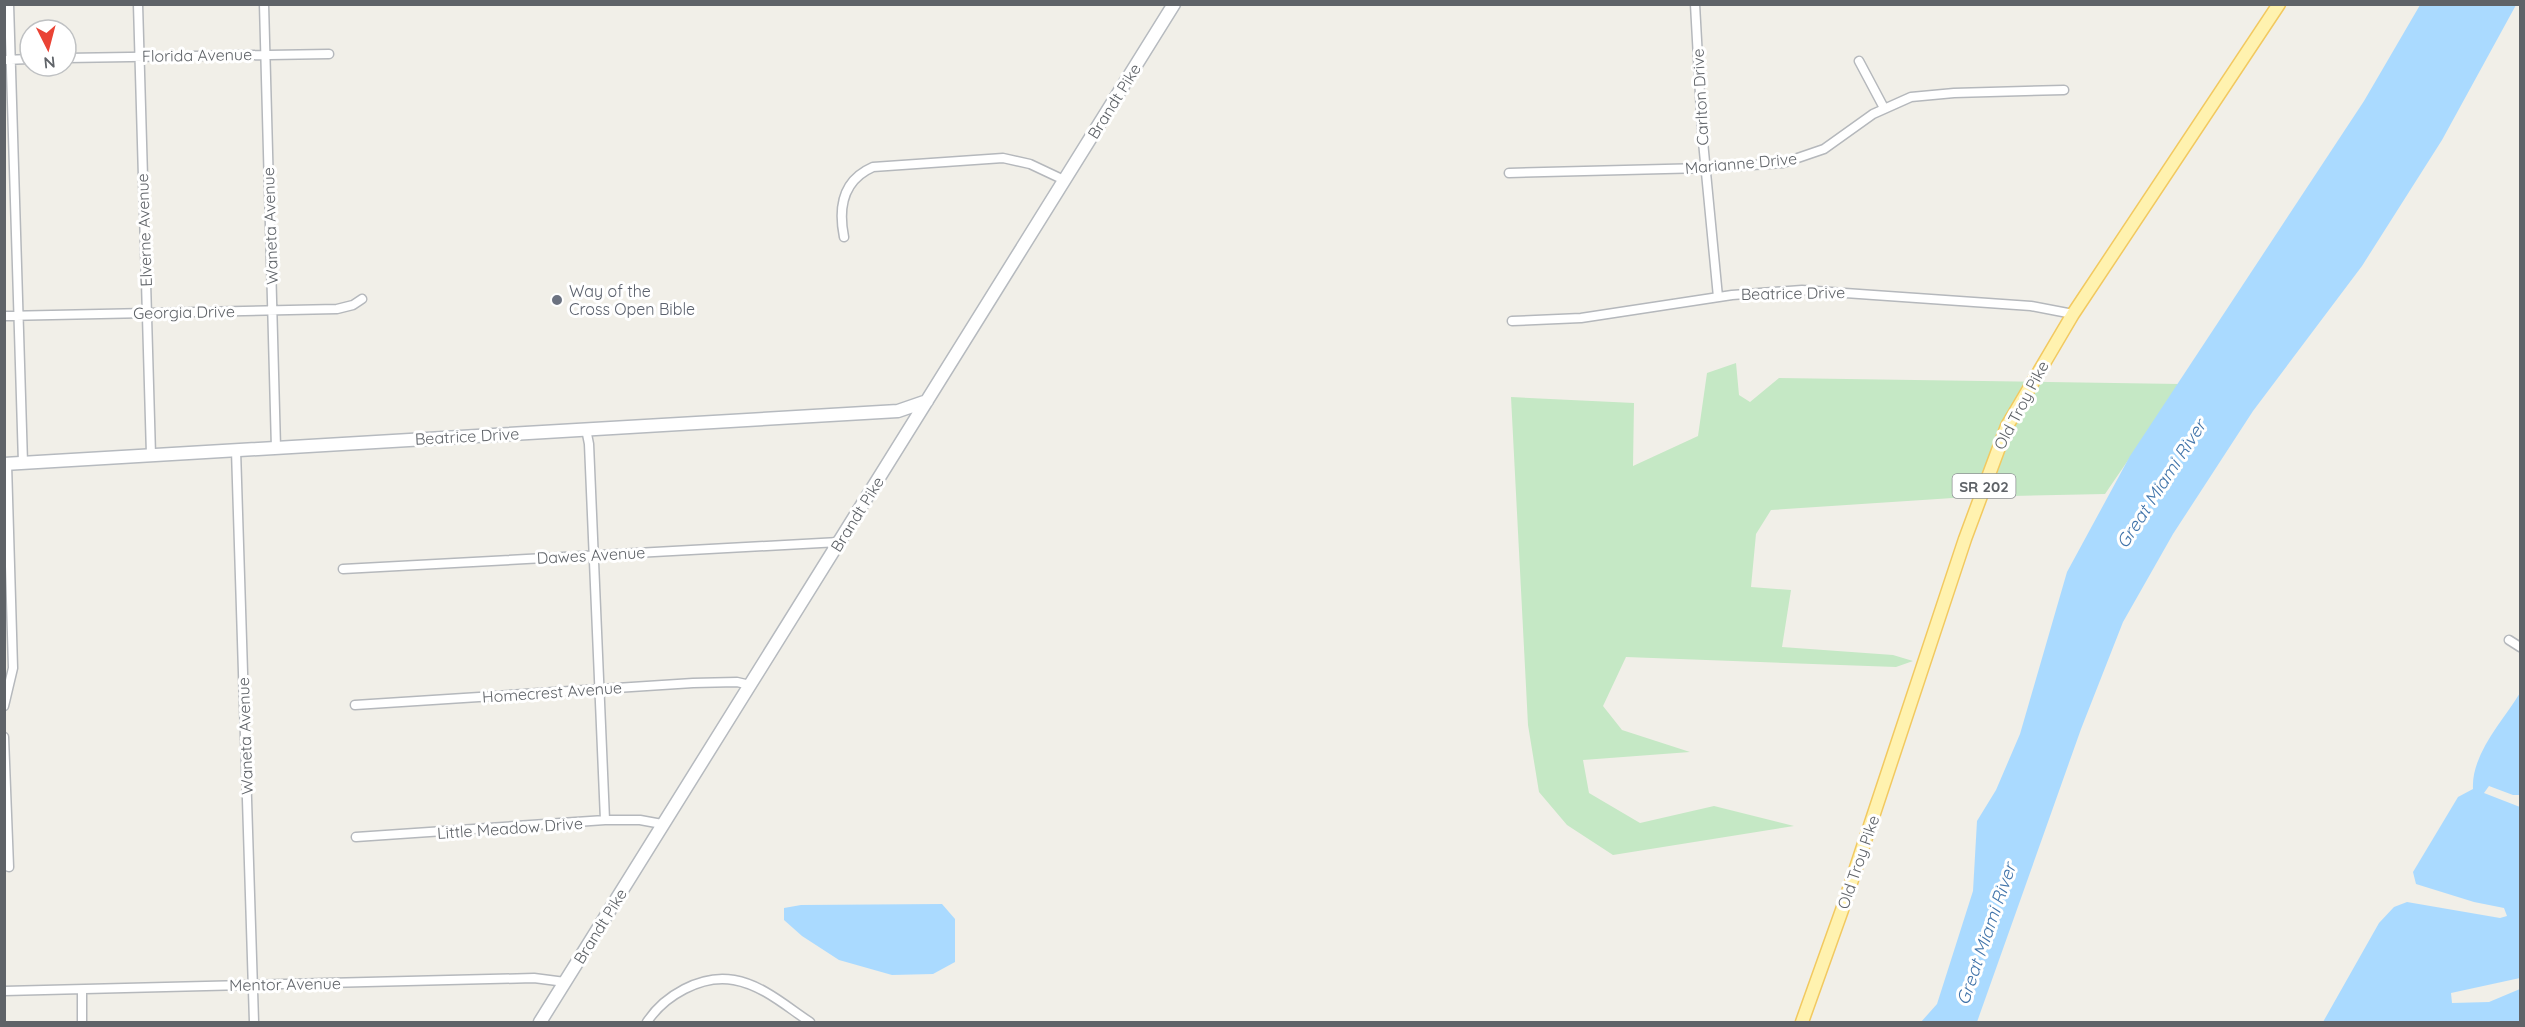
<svg xmlns="http://www.w3.org/2000/svg" width="2525" height="1027" viewBox="0 0 2525 1027" font-family="Quicksand,sans-serif">
	<rect width="100%" height="100%" fill="#f1efe8"/>
	<path fill="#c5e8c5" d="M1736 363 1739 395 1750 402 1779 378 2180 384 2105 494 1968 497 1771 510 1756 534 1751 587 1791 590 1782 647 1893 655 1913 661 1896 667 1626 657 1603 706 1622 730 1690 752 1583 760 1589 793 1640 823 1714 806 1794 826 1613 855 1567 825 1539 792 1528 725 1511 397 1634 403 1633 466 1698 436 1707 373Z"/>
	<path fill="#aadaff" d="M2420 5H2516L2442 140 2362 266 2253 411 2173 534 2123 622 2081 729 1977 1022H1921L1937 1004 1973 891 1977 821 1996 790 2020 734 2067 572 2130 456 2364 101Z
		M2520 693V795H2513L2489 786 2484 793 2520 807V978L2451 993 2452 1003 2489 1002 2520 989V1022H2323L2379 923 2394 907 2407 902 2500 918 2507 916 2504 908 2474 902 2416 884 2413 872 2458 797 2473 789C2471 754 2503 721 2520 693Z
		M942 904 955 919V962L933 974 892 975 839 960 802 936 784 920V908L801 905Z"/>
	<g fill="none" stroke-linecap="round" stroke-linejoin="round">
		<defs>
			<path id="street" d="M9 4 23 463
				M138 4 151 455
				M264 4 276 448
				M1695 4 1702 131 1718 297
				M66 58 329 54
				M4 60 30 59
				M1859 61 1884 108
				M1509 173 1705 168 1783 163 1824 149 1873 114 1911 97 1954 93 2064 90
				M844 237C838 207 843 180 873 167L1003 158 1030 164 1064 180
				M4 316 337 309 353 305 362 299
				M1512 321 1581 318 1732 295 1802 290 2031 306 2073 314
				M586 429 589 444 605 820
				M236 450 254 1022
				M343 569 839 542
				M2509 640 2520 647
				M355 705 693 683 737 682 750 685
				M4 706 13 668 7 464
				M4 737 9 867
				M356 837 605 820H640L662 824
				M4 991 534 978 565 982
				M82 1022V991
				M647 1022C664 996 701 974 734 980 763 985 787 1007 810 1022"/>
			<path id="secondary" d="M4 464 898 411 927 401
				M540 1022 1174 4"/>
			<path id="primary" d="M1802 1022 1842 910 1965 539 2007 426 2073 314 2279 4"/>
		</defs>
		<use href="#street" stroke="#b5b8bc" stroke-width="11"/>
		<use href="#secondary" stroke="#b6babf" stroke-width="15"/>
		<use href="#primary" stroke="#f2c960" stroke-width="15"/>
		<use href="#street" stroke="#fff" stroke-width="8"/>
		<use href="#secondary" stroke="#fff" stroke-width="12"/>
		<use href="#primary" stroke="#fff2af" stroke-width="12"/>
	</g>
	<circle fill="#6b7280" stroke="#fff" stroke-width="2" cx="557" cy="300" r="6"/>
	<g text-anchor="middle" dominant-baseline="central" stroke-width="6" stroke-linejoin="round" paint-order="stroke">
		<rect fill="#fff" stroke="#8f9295" stroke-width="1.5" x="1952.5" y="474" width="63" height="24" rx="4.5"/>
		<g font-size="15" font-weight="bold" fill="#5f6368">
			<text x="1984" y="486">SR 202</text>
		</g>
		<g font-size="16" fill="#5f6368" stroke="#fff">
			<text transform="translate(197 55) rotate(-1)">Florida Avenue</text>
			<text transform="translate(1700 97) rotate(-93)">Carlton Drive</text>
			<text transform="translate(1114 101) rotate(-58)">Brandt Pike</text>
			<text transform="translate(1741 163) rotate(-5)">Marianne Drive</text>
			<text transform="translate(270 226) rotate(-92)">Waneta Avenue</text>
			<text transform="translate(144 230) rotate(-92)">Elverne Avenue</text>
			<text transform="translate(1793 293) rotate(-1)">Beatrice Drive</text>
			<text transform="translate(184 312) rotate(-1)">Georgia Drive</text>
			<text transform="translate(2021 405) rotate(-62)">Old Troy Pike</text>
			<text transform="translate(467 436) rotate(-3)">Beatrice Drive</text>
			<text transform="translate(857 514) rotate(-58)">Brandt Pike</text>
			<text transform="translate(591 555) rotate(-3)">Dawes Avenue</text>
			<text transform="translate(552 692) rotate(-4)">Homecrest Avenue</text>
			<text transform="translate(245 736) rotate(-92)">Waneta Avenue</text>
			<text transform="translate(510 828) rotate(-4)">Little Meadow Drive</text>
			<text transform="translate(1858 862) rotate(-71)">Old Troy Pike</text>
			<text transform="translate(600 926) rotate(-58)">Brandt Pike</text>
			<text transform="translate(285 984) rotate(-1)">Mentor Avenue</text>
		</g>
		<g font-size="16" fill="#5b616d" stroke="#fff" text-anchor="start">
			<text x="569" y="291">Way of the<tspan x="569" dy="18">Cross Open Bible</tspan></text>
		</g>
		<g font-size="18" font-style="italic" fill="#4174aa" stroke="#fff">
			<text transform="translate(2161 484) rotate(-57)">Great Miami River</text>
			<text transform="translate(1986 934) rotate(-71)">Great Miami River</text>
		</g>
	</g>
	<rect width="2525" height="1027" fill="none" stroke="#5f6368" stroke-width="12"/>
	<g transform="translate(48 48) rotate(174)"><circle r="28" fill="#ffffff" stroke="#bfc1c3" stroke-width="1.5"/>
	<path d="M0-4.5L10 22L0 15L-10 22Z" fill="#ea4335"/>
	<text y="-9" font-size="16" font-weight="bold" text-anchor="middle" fill="#5f6368">N</text>
	</g>
</svg>
